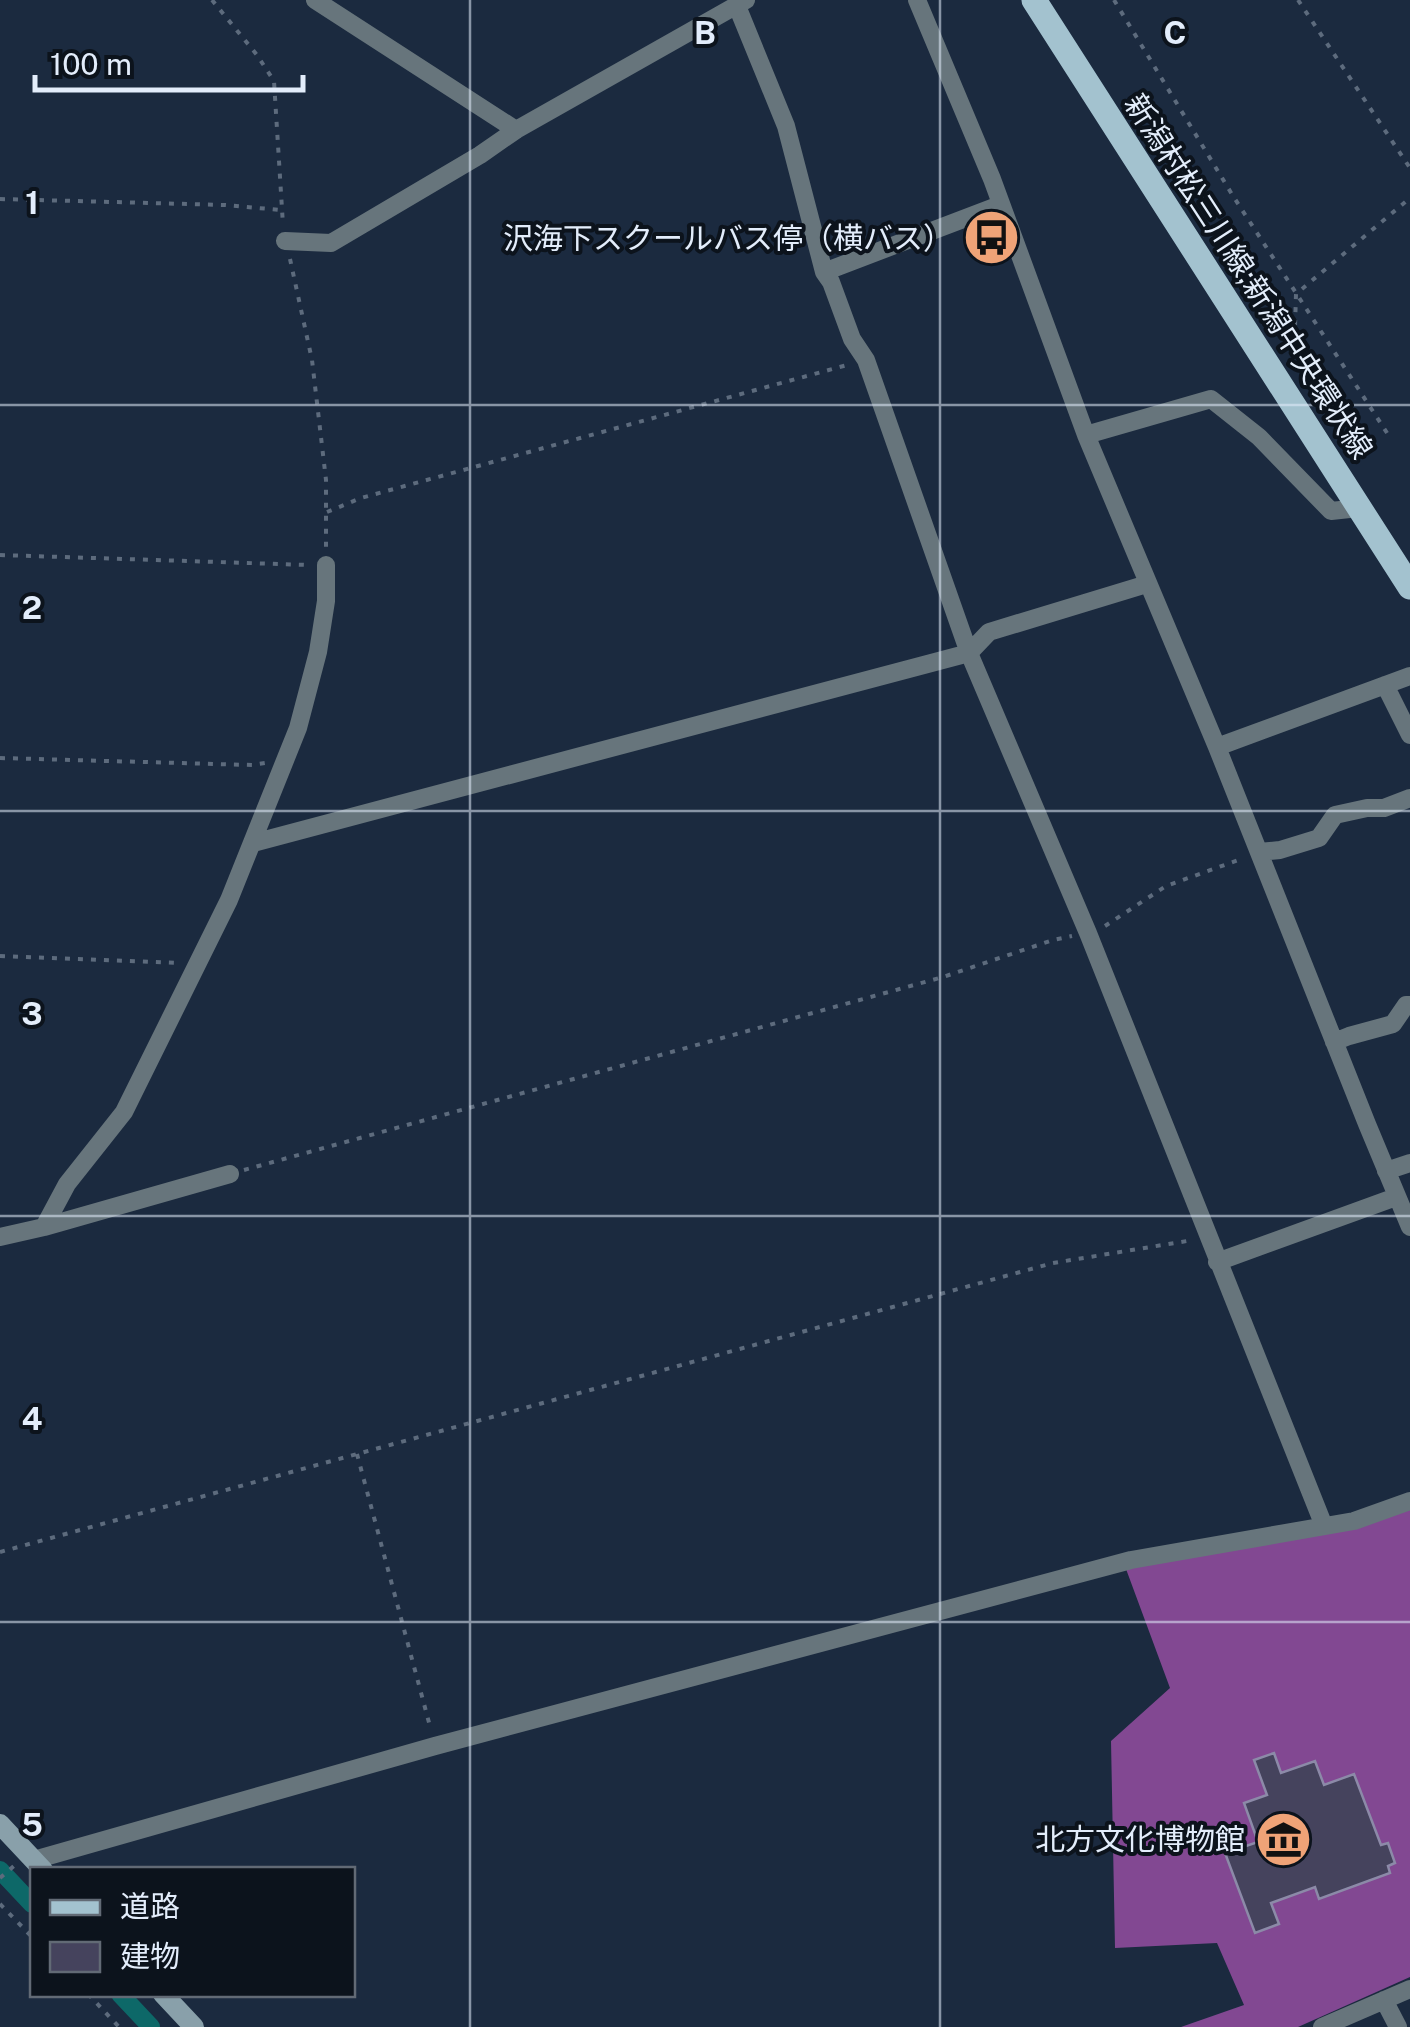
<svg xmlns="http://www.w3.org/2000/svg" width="1410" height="2027" viewBox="0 0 1410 2027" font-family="'Public Sans','Noto Sans JP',sans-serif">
	<rect width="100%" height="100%" fill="#1b2a3f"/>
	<path fill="#824892" d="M1410 1506V1977L1298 2027H1181L1244 2005 1217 1943 1115 1948 1111 1741 1170 1688 1126 1569Z"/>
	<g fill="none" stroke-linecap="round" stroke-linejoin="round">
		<path stroke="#0d6868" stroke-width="18" d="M0 1870 32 1904
			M120 1994 151 2027"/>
	</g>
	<path fill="#45435d" stroke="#8c8aa8" stroke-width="2.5" d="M1274 1753 1281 1773 1315 1761 1324 1785 1354 1774 1381 1845 1388 1843 1395 1863 1388 1866 1390 1873 1319 1899 1315 1887 1271 1903 1279 1924 1255 1933 1225 1853 1258 1842 1244 1803 1267 1795 1254 1760Z"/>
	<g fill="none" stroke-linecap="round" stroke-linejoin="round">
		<path stroke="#5d6b7d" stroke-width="4" stroke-dasharray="5 8" stroke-linecap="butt" d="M212 0 257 55 274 81 283 225
			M1114 0 1233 196 1389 436
			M1298 0 1410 168
			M0 199 225 205 280 210
			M290 259 312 360 326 480V547
			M1345 445 1295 327 1296 294 1410 198
			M327 512 361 498 847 365
			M0 555 310 565
			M0 758 252 765 265 763
			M1105 926 1166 886 1244 858
			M0 956 180 963
			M244 1170 943 977 1053 940 1072 936
			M357 1454 431 1730
			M0 1552 1053 1263 1193 1240
			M0 1878 15 1865
			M0 1904 32 1937
			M88 1994 119 2027"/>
		<path stroke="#67757c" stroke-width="18" d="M315 0 516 130
			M917 0 992 179 1086 435 1217 747 1367 1124 1410 1227
			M737 6 786 126 824 272 831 282 852 339 866 360 969 653 1088 933 1324 1526
			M285 241 331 243 480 155 516 130 746 0
			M824 272 1000 205
			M1086 435 1211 399 1259 437 1331 511 1359 508
			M1385 685 1410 735
			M1217 747 1410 676
			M253 843 969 653 989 632 1147 584
			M1259 852 1280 850 1319 838 1335 815 1367 808H1384L1410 798
			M1334 1042 1349 1036 1393 1024 1406 1005H1410
			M1386 1171 1410 1163
			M44 1227 67 1184 124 1112 229 900 298 728 318 652 326 601V565
			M0 1237 44 1227 230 1174
			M1217 1262 1396 1197
			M34 1860 435 1746 1131 1560 1354 1521 1410 1501
			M1384 2000 1398 2027
			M1322 2027 1410 1989"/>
		<path stroke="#89a0aa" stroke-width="20" d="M0 1824 43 1870
			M163 1994 194 2027"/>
		<path stroke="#a3c2cf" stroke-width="25" d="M1034 0 1410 587"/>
	</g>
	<path fill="none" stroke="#e3edfb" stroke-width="2.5" stroke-opacity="0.55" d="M470 0V2027M940 0V2027M0 405H1410M0 811H1410M0 1216H1410M0 1622H1410"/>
	<defs>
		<symbol id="bus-disc" viewBox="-11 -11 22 22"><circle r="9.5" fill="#efa377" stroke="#0c131c"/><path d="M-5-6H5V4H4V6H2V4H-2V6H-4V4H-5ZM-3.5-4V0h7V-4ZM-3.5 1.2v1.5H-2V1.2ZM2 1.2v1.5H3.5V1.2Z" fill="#111"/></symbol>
		<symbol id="museum-disc" viewBox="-11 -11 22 22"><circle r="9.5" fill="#efa377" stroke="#0c131c"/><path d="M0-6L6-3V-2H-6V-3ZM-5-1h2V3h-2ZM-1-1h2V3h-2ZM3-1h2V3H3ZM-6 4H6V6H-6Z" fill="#111"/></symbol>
	</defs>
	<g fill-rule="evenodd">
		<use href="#bus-disc" x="960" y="206" width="63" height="63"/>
		<use href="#museum-disc" x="1252" y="1808" width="63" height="63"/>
	</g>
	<g text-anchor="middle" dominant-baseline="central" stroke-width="8" stroke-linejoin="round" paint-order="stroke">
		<g font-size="30" fill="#e3edfb" stroke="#0c131c" text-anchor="end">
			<text x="953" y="238">沢海下スクールバス停（横バス）</text>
			<text x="1245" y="1839">北方文化博物館</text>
		</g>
		<g font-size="30" fill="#e3edfb" stroke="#0c131c">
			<text transform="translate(1249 276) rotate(57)">新潟村松三川線;新潟中央環状線</text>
		</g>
	</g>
	<g font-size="32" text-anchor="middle" font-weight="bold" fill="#e3edfb" stroke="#0c131c" stroke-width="8" stroke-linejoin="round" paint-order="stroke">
		<text x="705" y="44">B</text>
		<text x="1175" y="44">C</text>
		<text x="32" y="214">1</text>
		<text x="32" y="619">2</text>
		<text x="32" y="1025">3</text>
		<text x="32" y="1430">4</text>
		<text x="32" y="1836">5</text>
	</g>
	<rect x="30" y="1867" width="325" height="130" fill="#0c131c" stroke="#626a75" stroke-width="2.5"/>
	<rect x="50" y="1900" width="50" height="15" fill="#a3c2cf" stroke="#626a75" stroke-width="2.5"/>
	<text x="120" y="1917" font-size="30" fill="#e3edfb">道路</text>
	<rect x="50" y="1942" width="50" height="30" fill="#45435d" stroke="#626a75" stroke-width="2.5"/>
	<text x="120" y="1967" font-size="30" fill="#e3edfb">建物</text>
	<path d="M35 75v15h268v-15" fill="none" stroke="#e3edfb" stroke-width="5"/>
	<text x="50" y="75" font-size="30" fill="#e3edfb" stroke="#0c131c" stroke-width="8" paint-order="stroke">100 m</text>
</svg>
